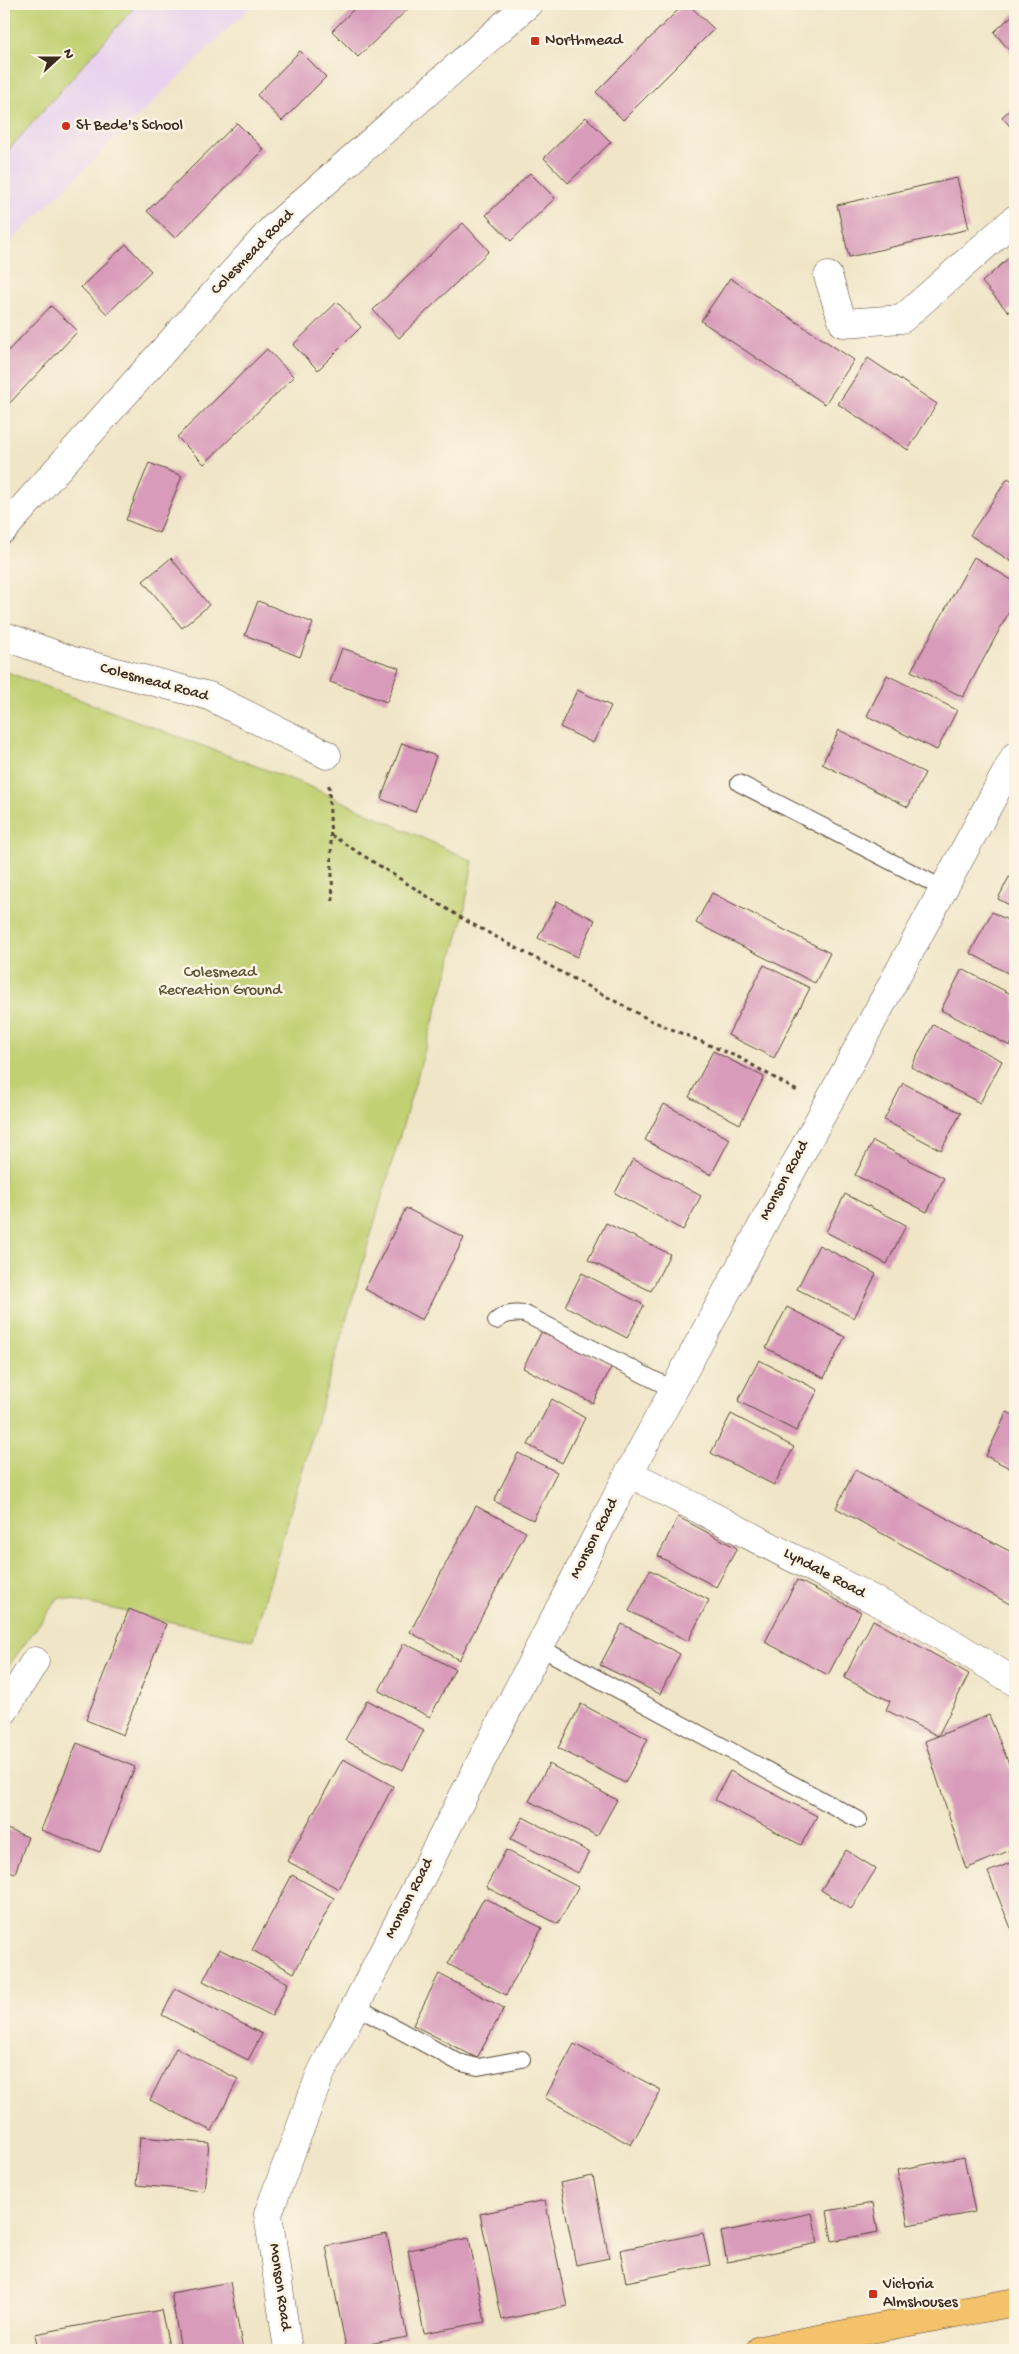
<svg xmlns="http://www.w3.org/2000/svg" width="1019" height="2354" viewBox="0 0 1019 2354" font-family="'Gochi Hand',sans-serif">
	<rect width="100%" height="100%" fill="#fcf5e5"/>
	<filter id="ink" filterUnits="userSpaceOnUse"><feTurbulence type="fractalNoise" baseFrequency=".02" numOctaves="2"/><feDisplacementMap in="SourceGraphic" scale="10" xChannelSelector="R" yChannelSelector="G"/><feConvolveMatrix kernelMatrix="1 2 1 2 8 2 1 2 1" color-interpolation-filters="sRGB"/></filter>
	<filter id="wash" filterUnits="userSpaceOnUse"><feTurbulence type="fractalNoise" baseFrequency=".0096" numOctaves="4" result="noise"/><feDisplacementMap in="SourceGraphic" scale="20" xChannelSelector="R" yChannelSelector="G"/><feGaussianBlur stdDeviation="1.12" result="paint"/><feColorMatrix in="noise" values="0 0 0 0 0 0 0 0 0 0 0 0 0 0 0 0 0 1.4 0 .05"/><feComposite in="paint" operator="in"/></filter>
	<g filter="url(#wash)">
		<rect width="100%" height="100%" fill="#f0e5c7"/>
		<path fill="#e8d2ef" d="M4 4H253L4 248Z"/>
		<path fill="#c1d072" stroke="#7e7d48" d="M4 4H137L4 155Z
			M4 671 304 784 473 861 463 919 253 1640 59 1597 4 1672Z"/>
		<g id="blocks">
			<path fill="#d89bba" d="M359 4H413L358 57 332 31Z
				M684 4H688L714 29 623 120 596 92Z
				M1015 13V57L994 32Z
				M300 51 326 77 282 121 257 95Z
				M1015 105V132L1002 117Z
				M586 117 611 142 568 183 544 158Z
				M237 123 264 150 175 238 147 211Z
				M530 173 555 198 511 241 486 215Z
				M957 178 969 229 849 257 837 205Z
				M463 223 489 251 399 338 373 310Z
				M126 244 151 271 107 314 81 287Z
				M1015 252V305L1008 312 982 282Z
				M730 278 854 360 825 404 701 321Z
				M337 302 361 327 318 370 293 345Z
				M51 306 78 331 4 409V355Z
				M267 349 294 377 204 464 177 437Z
				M868 358 937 404 908 450 838 404Z
				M149 463 182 476 159 533 126 520Z
				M1008 478 1015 483V564L970 535Z
				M974 557 1015 582V601L963 697 911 671Z
				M171 558 209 605 182 628 143 581Z
				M258 601 313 623 300 657 245 635Z
				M342 648 399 668 387 702 330 682Z
				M887 675 957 710 937 750 867 716Z
				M577 690 611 706 593 743 560 727Z
				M839 730 925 773 908 807 822 764Z
				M402 743 436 756 415 812 381 799Z
				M1009 877 1015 881V908L998 899Z
				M712 893 830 953 815 983 696 923Z
				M557 901 595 920 577 957 538 938Z
				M992 912 1015 924V977L970 953Z
				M764 965 810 988 774 1058 728 1035Z
				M962 969 1015 996V1035L1010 1046 941 1010Z
				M933 1025 1002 1061 980 1103 911 1067Z
				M713 1051 764 1077 740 1124 689 1097Z
				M903 1083 961 1113 941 1150 884 1120Z
				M664 1104 730 1139 711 1175 645 1140Z
				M873 1141 944 1178 927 1212 855 1175Z
				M633 1159 701 1196 683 1230 615 1193Z
				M845 1194 906 1225 887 1264 826 1232Z
				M406 1208 464 1238 422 1320 365 1289Z
				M606 1223 670 1254 651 1291 588 1260Z
				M819 1245 876 1274 854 1318 797 1289Z
				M582 1273 644 1305 627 1338 565 1306Z
				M787 1307 845 1337 824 1378 766 1348Z
				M542 1331 612 1366 593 1403 523 1368Z
				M759 1360 818 1390 796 1431 738 1401Z
				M552 1399 585 1418 562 1463 528 1445Z
				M1007 1412 1015 1416V1471L986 1456Z
				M731 1414 794 1447 774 1485 711 1453Z
				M518 1453 557 1472 533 1520 494 1501Z
				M855 1470 1015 1554V1607L836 1508Z
				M476 1506 526 1532 459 1660 410 1632Z
				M678 1517 737 1548 716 1587 658 1556Z
				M650 1570 709 1600 688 1641 629 1611Z
				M797 1580 861 1612 828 1675 765 1642Z
				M129 1609 166 1624 123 1735 86 1720Z
				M873 1620 969 1674 938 1736 989 1715 1015 1779V1848L966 1869 925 1741 938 1736 886 1710 890 1701 844 1678Z
				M622 1624 680 1654 660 1694 600 1665Z
				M404 1643 455 1669 430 1717 379 1691Z
				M367 1700 424 1730 403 1770 345 1740Z
				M581 1704 648 1739 625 1783 558 1748Z
				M77 1743 135 1767 100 1852 41 1830Z
				M343 1759 393 1786 339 1889 287 1861Z
				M549 1764 617 1800 597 1836 529 1801Z
				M730 1771 817 1816 801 1845 715 1800Z
				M523 1817 589 1852 578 1873 511 1839Z
				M4 1828 28 1837 15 1873 4 1869Z
				M506 1850 578 1887 558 1924 486 1887Z
				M846 1850 876 1869 851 1909 821 1890Z
				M1015 1861V1938L988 1872Z
				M292 1875 334 1898 294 1973 252 1950Z
				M484 1898 542 1928 506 1995 448 1964Z
				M219 1949 288 1983 272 2016 203 1981Z
				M439 1974 504 2008 477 2058 413 2025Z
				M175 1989 262 2034 248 2060 162 2015Z
				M574 2044 661 2090 631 2145 545 2098Z
				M176 2048 238 2079 212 2131 150 2100Z
				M140 2137 209 2143 204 2191 136 2185Z
				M964 2157 975 2212 908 2225 897 2170Z
				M593 2176 609 2258 576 2265 560 2183Z
				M545 2200 567 2306 502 2320 480 2214Z
				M873 2203 878 2232 832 2241 827 2211Z
				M812 2213 818 2243 727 2262 721 2232Z
				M703 2233 710 2265 626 2282 620 2250Z
				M387 2234 407 2337 346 2348 326 2246Z
				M469 2238 485 2322 424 2333 408 2250Z
				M230 2282 243 2350H181L171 2293Z
				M161 2310 170 2350H38L35 2334Z
				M25 2345 26 2350H6V2349Z"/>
		</g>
	</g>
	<g filter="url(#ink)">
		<use href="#blocks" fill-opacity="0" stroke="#564637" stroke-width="1"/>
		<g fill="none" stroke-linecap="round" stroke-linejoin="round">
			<defs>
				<path id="service" d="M739 783 944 889
					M496 1321C504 1313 514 1313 525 1314L674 1390
					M539 1647 859 1820
					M355 2006 458 2062 478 2067 522 2059"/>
				<path id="minor" d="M828 276 843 323 902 319 1015 219
					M4 529 272 229 528 4
					M4 636 70 660 209 696 327 755
					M629 1473 928 1628 1015 1682
					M4 1711 35 1661
					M288 2350 268 2214 320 2075 629 1473 1015 756"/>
				<path id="primary" d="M760 2350 1015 2302"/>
			</defs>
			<use href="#service" stroke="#564637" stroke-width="18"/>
			<use href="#minor" stroke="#564637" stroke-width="29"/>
			<use href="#primary" stroke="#564637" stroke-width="29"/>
			<path stroke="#564637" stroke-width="3" stroke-dasharray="4 4" stroke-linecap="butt" d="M329 785 333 904
				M331 835 463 919 650 1020 740 1058 799 1092"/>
			<use href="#service" stroke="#fff" stroke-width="16"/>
			<use href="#minor" stroke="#fff" stroke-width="28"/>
			<use href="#primary" stroke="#f3c26a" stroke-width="28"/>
		</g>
	</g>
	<g fill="#c8321e" stroke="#fcf5e5" stroke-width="2">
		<rect x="530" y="36" width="10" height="10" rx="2.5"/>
		<circle cx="66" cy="126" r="5"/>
		<rect x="868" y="2289" width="10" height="10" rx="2.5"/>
	</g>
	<g text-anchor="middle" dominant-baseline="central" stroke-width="5" stroke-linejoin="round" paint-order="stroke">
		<g font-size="16" fill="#3b2a1e" stroke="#fcf5e5" text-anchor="start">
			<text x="545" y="41">Northmead</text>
			<text x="76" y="126">St Bede's School</text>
			<text x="883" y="2285">Victoria<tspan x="883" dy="18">Almshouses</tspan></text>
		</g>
		<g font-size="16" fill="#3b2a1e" stroke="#fcf5e5">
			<text transform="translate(253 253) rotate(-46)">Colesmead Road</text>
			<text transform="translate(154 683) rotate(15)">Colesmead Road</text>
			<text transform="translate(785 1181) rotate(-62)">Monson Road</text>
			<text transform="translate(595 1539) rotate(-63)">Monson Road</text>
			<text transform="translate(824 1574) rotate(28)">Lyndale Road</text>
			<text transform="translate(410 1899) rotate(-63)">Monson Road</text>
			<text transform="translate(279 2287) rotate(82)">Monson Road</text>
		</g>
		<g font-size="16" fill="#5c5433" stroke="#fcf5e5">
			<text x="220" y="973">Colesmead<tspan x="220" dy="18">Recreation Ground</tspan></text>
		</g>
	</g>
	<rect width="1019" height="2354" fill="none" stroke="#fcf5e5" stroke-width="20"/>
	<g transform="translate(58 58) rotate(69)" stroke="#fcf5e5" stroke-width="4" paint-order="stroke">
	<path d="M0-4L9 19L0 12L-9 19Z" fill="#3b2a1e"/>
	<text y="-8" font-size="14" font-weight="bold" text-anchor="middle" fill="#3b2a1e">N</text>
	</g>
</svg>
